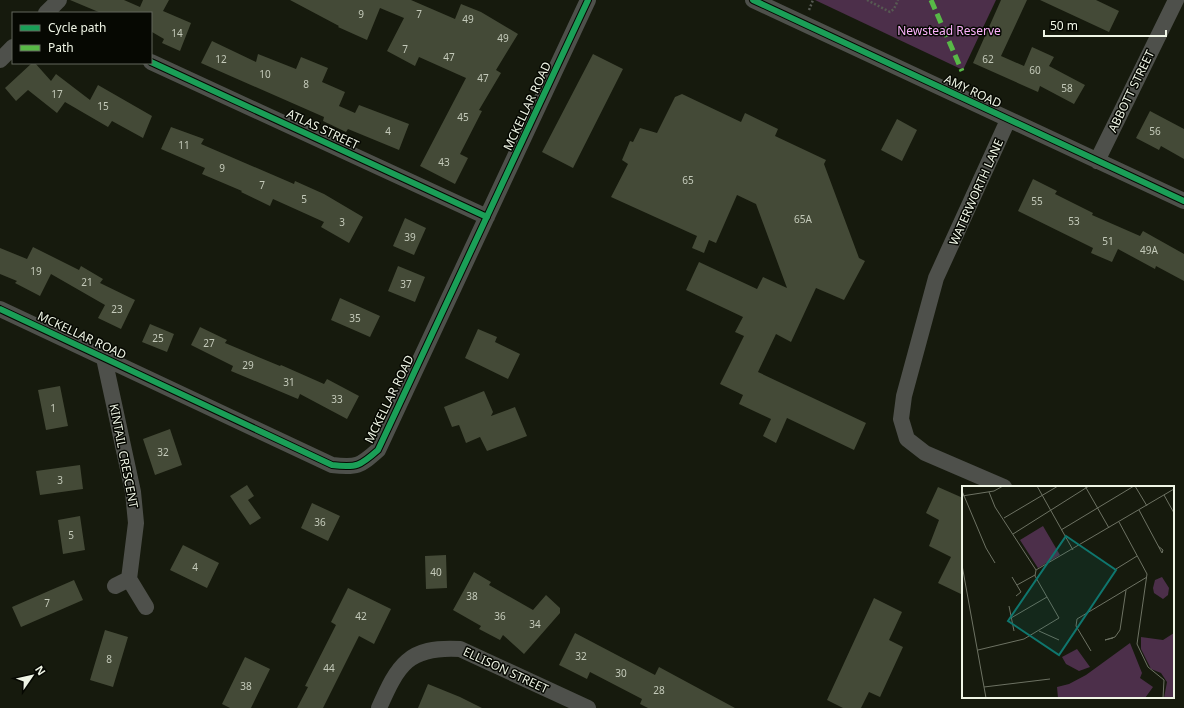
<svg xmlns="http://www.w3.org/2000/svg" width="1184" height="708" viewBox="0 0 1184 708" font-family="'Noto Sans',sans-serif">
	<rect width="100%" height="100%" fill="#161a0d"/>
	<path fill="#4c2f4a" d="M815 0H996L963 70Z"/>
	<path fill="#444a37" d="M70 0H124L140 7 143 0H169L163 11 191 23 180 51 162 43 164 39 152 32 151 35V13H101Z
		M290 0H411L455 19 461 4 481 12 518 34 496 70 501 73 479 110 482 111 460 154 468 158 455 184 420 166 466 78 419 57 415 66 387 51 404 18 380 8 367 40 338 27 339 26Z
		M1001 0H1027L1001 56 1024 66 1032 47 1054 57 1049 66 1085 85 1074 104 1040 86 1038 92 973 63Z
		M1040 0H1096L1119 11 1109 32Z
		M212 41 256 62 258 54 296 69 301 57 328 68 322 82 345 92 339 106 355 113 359 105 409 124 399 150 348 129 346 132 323 121 324 117 201 63Z
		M593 54 623 69 573 168 542 152Z
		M32 63H35L51 81 56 74 90 100 98 85 152 116 143 138 112 121 108 127 65 102 57 113 28 90 16 101 5 88Z
		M682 94 741 122 745 113 778 129 775 136 826 160 824 164 859 258 865 261 844 300 816 288 791 342 776 334 758 372 866 423 854 450 787 418 776 443 763 436 771 419 739 404 743 395 720 384 744 336 735 332 743 317 686 290 699 262 757 289 763 277 787 288 756 204 737 195 716 243 709 240 704 253 692 248 697 236 611 197 628 164 622 160 630 141 633 142 640 128 657 133 675 97Z
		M1150 111 1184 129V159L1161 146 1159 150 1136 138Z
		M897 119 917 130 902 161 881 150Z
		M171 127 204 139 201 144 294 184 295 181 324 194 363 217 349 243 321 227 324 222 273 199 270 206 241 192 242 191 202 174 205 168 161 149Z
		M1033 179 1057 191 1055 194 1093 213 1092 215 1140 236 1143 231 1184 254V281L1156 266 1155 269 1118 249 1112 262 1091 253 1093 248 1018 211Z
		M405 218 426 228 414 255 393 246Z
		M33 247 79 270 81 266 103 279 100 283 135 300 121 329 98 318 105 305 51 274 40 296 15 283 17 281 0 274V248L27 259Z
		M398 266 425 277 415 302 388 291Z
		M340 298 380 316 370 337 331 320Z
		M150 324 174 334 167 352 142 342Z
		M200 327 227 340 225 343 280 366 281 365 324 384 327 379 359 396 347 419 300 394 298 399 231 371 233 366 191 345Z
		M478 329 497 337 495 342 520 354 508 379 465 358Z
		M60 386 68 426 46 430 38 390Z
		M484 391 493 412 491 416 515 407 527 436 487 451 480 437 466 443 459 425 452 427 444 407Z
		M170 429 182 465 155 475 143 439Z
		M80 465 83 489 40 495 36 471Z
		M247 485 254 496 248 500 261 518 250 525 230 496Z
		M938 487 963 498V595L938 583 951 557 929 546 939 520 926 513Z
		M312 503 340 516 328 541 301 528Z
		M80 516 85 550 63 554 58 520Z
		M183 545 219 563 207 588 170 570Z
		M446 555 447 588 426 589 425 556Z
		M474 572 491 582 489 585 533 610 546 595 560 608V613L524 654 503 635 500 640 479 629 481 626 453 610Z
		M74 580 83 600 21 627 12 607Z
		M348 588 391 609 374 644 359 636 323 708H297L308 687 305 686 336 625 331 622Z
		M874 598 902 612 889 640 903 647 880 697 869 692 861 708H843L827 700Z
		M105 630 128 637 113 687 90 680Z
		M575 633 655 675 659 667 735 708H648L640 704 642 699 590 672 587 679 559 665Z
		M245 657 270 669 251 708H230L222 704Z
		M428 684 460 697 482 708H418Z"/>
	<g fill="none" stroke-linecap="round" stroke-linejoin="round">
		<path stroke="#575a53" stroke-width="2.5" stroke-dasharray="2 2" stroke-linecap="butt" d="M867 0 890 12 894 9 898 0
			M809 10 813 0"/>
		<path stroke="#4e504b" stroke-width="16" d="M753 0 1184 201
			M46 13 59 0
			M0 60 13 47
			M151 62 487 217
			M1097 161 1176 0
			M0 309 332 465C357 468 360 466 378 450L588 0
			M104 358 133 492 136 523 129 579 146 607
			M1004 487 925 453 907 439 901 419 904 396 936 278 1008 120
			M115 586 129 579
			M379 708C398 665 408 646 460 649L588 708"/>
		<path stroke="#58b947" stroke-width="5" stroke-dasharray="10 5" stroke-linecap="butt" d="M931 0 962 71"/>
		<defs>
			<path id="cycleway" d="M753 0 1184 201
				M151 62 487 217
				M0 309 332 465C357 468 360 466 378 450L588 0"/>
		</defs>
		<use href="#cycleway" stroke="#060802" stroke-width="8"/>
		<use href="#cycleway" stroke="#1a9f57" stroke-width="6"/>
	</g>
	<g text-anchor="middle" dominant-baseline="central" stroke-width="3" stroke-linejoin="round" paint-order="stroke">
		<g font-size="10" fill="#c4caba">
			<text x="361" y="14">9</text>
			<text x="419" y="14">7</text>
			<text x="468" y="19">49</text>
			<text x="177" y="33">14</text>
			<text x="503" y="38">49</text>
			<text x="405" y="49">7</text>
			<text x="449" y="57">47</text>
			<text x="221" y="59">12</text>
			<text x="988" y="59">62</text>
			<text x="1035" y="70">60</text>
			<text x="265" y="74">10</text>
			<text x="483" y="78">47</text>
			<text x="306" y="84">8</text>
			<text x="1067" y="88">58</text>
			<text x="57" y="94">17</text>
			<text x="103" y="106">15</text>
			<text x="463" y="117">45</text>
			<text x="388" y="131">4</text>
			<text x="1155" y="131">56</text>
			<text x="184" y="145">11</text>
			<text x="444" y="162">43</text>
			<text x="222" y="168">9</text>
			<text x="688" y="180">65</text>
			<text x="262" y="185">7</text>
			<text x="304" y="199">5</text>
			<text x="1037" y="201">55</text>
			<text x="803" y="219">65A</text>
			<text x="1074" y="221">53</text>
			<text x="342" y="222">3</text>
			<text x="410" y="237">39</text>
			<text x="1108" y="241">51</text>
			<text x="1149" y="250">49A</text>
			<text x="36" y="271">19</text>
			<text x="87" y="282">21</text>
			<text x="406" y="284">37</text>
			<text x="117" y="309">23</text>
			<text x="355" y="318">35</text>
			<text x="158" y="338">25</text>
			<text x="209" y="343">27</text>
			<text x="248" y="365">29</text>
			<text x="289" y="382">31</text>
			<text x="337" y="399">33</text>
			<text x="53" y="408">1</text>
			<text x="163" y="452">32</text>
			<text x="60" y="480">3</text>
			<text x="320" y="522">36</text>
			<text x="71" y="535">5</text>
			<text x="195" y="567">4</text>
			<text x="436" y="572">40</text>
			<text x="472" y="596">38</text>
			<text x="47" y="603">7</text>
			<text x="361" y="616">42</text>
			<text x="500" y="616">36</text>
			<text x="535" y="624">34</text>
			<text x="581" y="656">32</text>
			<text x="109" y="659">8</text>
			<text x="329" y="668">44</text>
			<text x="621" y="673">30</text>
			<text x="246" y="686">38</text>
			<text x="659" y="690">28</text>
		</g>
		<g font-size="12" fill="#fcb2fc" stroke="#060802">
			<text x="949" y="30">Newstead Reserve</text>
		</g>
		<g font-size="12" fill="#eff5e5" stroke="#060802">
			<text transform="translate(973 91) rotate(25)">AMY ROAD</text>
			<text transform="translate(1131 91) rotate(-64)">ABBOTT STREET</text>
			<text transform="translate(527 106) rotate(-65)">MCKELLAR ROAD</text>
			<text transform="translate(323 129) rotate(25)">ATLAS STREET</text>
			<text transform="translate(976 192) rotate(-66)">WATERWORTH LANE</text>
			<text transform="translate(82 335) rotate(25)">MCKELLAR ROAD</text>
			<text transform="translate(389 399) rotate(-64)">MCKELLAR ROAD</text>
			<text transform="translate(124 456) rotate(79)">KINTAIL CRESCENT</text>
			<text transform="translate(506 670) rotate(25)">ELLISON STREET</text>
		</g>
	</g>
	<g transform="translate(962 486)">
		<rect width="212" height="212" fill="#161a0d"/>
		<path d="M81 40 98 69 76 82 58 54ZM200 91 207 102 206 109 201 113 192 107 191 102 193 94ZM212 147V212H202L205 196 199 187 189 183 179 163V151L201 154ZM168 157 180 187 178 192 191 201 183 212H96L95 201 107 198 124 189ZM115 163 128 181 117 185 104 178 100 171Z" fill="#4c2f4a"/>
		<path fill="none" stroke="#6d7263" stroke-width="1" d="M75 0 111 64M123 0 147 42M173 0 185 20M0 5 24 62 33 77M27 6 33 21 74 84M202 9 212 27M0 10 32 5 41 0M177 24 200 67 201 64 196 60M42 32 96 0M157 36 185 88 175 158 186 181 202 194 201 212M99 44 172 0M51 48 127 0M0 79 24 212M154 83 175 70M74 84 212 3M50 91 59 106 54 110M55 99 73 89M47 120 52 145M49 132 85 111M77 145 97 154M151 152 143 154 153 151 158 144 164 104M16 164 62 153 97 132 73 90 74 84M129 165 114 140 115 133 185 91M22 201 88 193"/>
		<path fill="#0f766e" fill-opacity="0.15" stroke="#0f766e" stroke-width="2" d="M104 50 154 84 97 169 46 135Z"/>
		<rect width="212" height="212" fill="none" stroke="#eff5e5" stroke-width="2"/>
	</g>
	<rect x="12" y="12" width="140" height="52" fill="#060802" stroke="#63675d"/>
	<rect x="20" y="25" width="20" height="6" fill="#1a9f57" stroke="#63675d"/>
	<text x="48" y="32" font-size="12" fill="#eff5e5">Cycle path</text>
	<rect x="20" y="45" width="20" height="6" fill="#58b947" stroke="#63675d"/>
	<text x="48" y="52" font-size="12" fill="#eff5e5">Path</text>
	<g transform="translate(32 676) rotate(56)" stroke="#060802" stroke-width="3" paint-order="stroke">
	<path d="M0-3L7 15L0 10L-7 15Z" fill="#eff5e5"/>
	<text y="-6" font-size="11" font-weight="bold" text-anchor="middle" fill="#eff5e5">N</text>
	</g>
	<path d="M1044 30v6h122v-6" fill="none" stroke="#eff5e5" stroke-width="2"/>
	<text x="1050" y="30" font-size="12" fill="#eff5e5" stroke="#060802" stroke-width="3" paint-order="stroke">50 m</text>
</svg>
